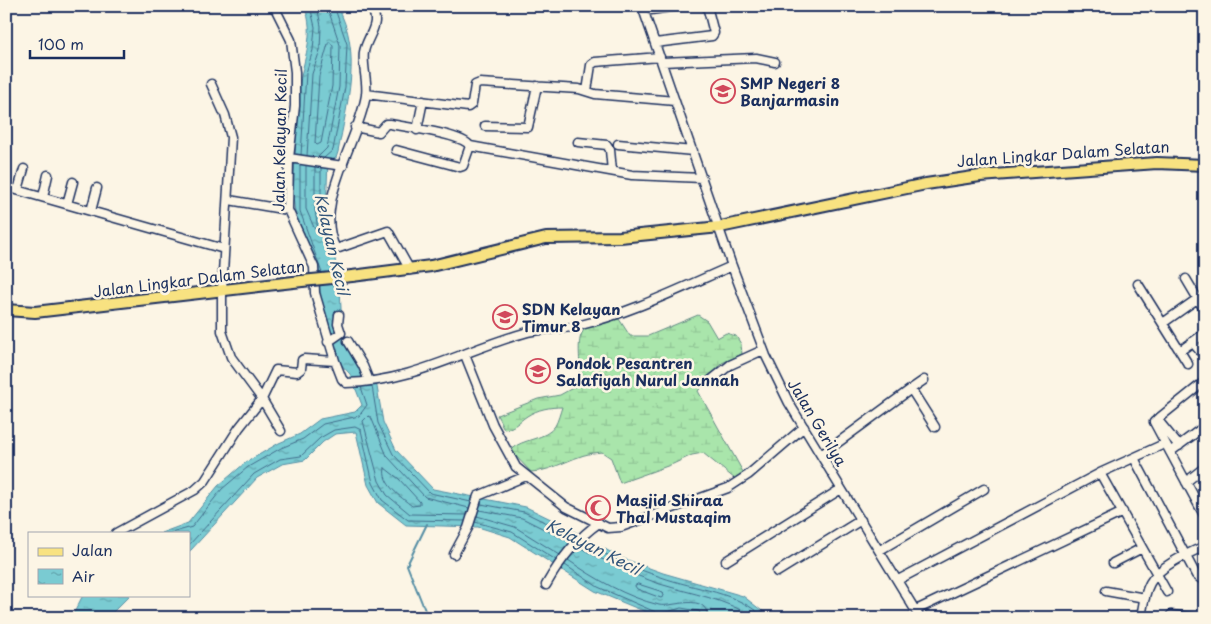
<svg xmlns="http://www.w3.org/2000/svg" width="1211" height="624" viewBox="0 0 1211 624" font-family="'Playpen Sans',sans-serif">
	<defs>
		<pattern id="wetland-marsh" width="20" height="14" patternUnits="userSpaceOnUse" patternTransform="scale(1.25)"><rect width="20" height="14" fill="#a9e5ab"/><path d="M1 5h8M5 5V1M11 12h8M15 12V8" fill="none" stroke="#91c596"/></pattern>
		<pattern id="water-ripples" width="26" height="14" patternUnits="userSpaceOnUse" patternTransform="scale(1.25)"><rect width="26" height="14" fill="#7acbd2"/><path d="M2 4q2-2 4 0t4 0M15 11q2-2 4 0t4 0" fill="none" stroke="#63a5ae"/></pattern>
	</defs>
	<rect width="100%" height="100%" fill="#fcf5e5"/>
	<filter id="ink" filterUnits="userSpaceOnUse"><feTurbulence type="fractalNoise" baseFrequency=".02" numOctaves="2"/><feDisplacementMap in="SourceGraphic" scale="10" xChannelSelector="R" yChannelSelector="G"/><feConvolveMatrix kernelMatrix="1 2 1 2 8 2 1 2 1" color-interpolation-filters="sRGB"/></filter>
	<g filter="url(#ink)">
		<path fill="url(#wetland-marsh)" stroke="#628a84" d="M698 315 707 321 717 338 726 333 736 336 741 344 742 354 722 363 698 391 743 472 735 479 703 453 692 455 673 464 620 483 611 458 602 452C575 453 556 471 531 472L510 450C523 438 546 440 555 426 558 421 560 413 562 407 550 407 538 409 527 416 518 422 515 428 504 429L497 415 538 399 560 395 578 385C586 353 561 320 619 319L630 336H648Z"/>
		<path fill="url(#water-ripples)" stroke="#548da4" d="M304 6H337C363 51 347 104 338 152L336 158 328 161 326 209 340 287 342 330 363 361 369 376 376 381 383 422 396 450 433 489 526 507 561 524 619 557 663 573 743 596 771 618H712L682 613 658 617 595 591 510 537 478 527 406 525 378 503 368 485 356 432 335 434 323 442 305 460 282 464 257 478 191 550 189 551V533H161L188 523 218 486 245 463 279 443 300 434 320 419 355 412 362 405 350 374 335 358 323 315 317 270 295 212 293 197C295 161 296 125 299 89 302 61 317 34 304 6Z
			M83 595H130L107 618H67L74 613Z"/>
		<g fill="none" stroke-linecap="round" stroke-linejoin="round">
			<path stroke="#416d8c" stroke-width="1" d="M330 42 333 46 332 86 321 143 317 145 315 143 319 76 328 44Z
				M301 155 306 73 313 50 315 27 310 6
				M307 156 312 74 320 50 321 26 317 6
				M318 157 327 148 339 87 340 45 327 6
				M324 158 333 150 345 87 347 44 334 6
				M300 165V211L322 273
				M306 166V209L316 232 318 230 315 210V167
				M321 168V209L325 231
				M372 386 378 423 393 454 430 493 471 502
				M385 468 399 479 420 502V505L412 506C401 497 381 484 385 468Z
				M481 504 524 512 575 537
				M479 510 522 518 570 542
				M467 515 410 514 387 495 379 481 363 421 368 416 371 417 387 456 425 497 469 508
				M477 516 515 527 560 555
				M475 522 512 532 556 560
				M171 533 192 527 222 489 248 467 281 448 303 439 323 424 359 416 367 405 361 387
				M584 542C609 557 633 568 661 577 694 589 739 592 764 618
				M189 545 254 474 280 459 301 456 320 438 334 430 355 427 361 430 373 483 382 500 408 520 465 521
				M579 547C606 562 631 574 660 584 692 594 727 599 754 618
				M568 560C596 579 626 597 659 605 672 608 707 591 708 618
				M565 565 598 587 660 614 681 608 699 611 702 618
				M638 584 663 592 664 596 661 598 637 589 635 586Z"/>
			<path stroke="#548da4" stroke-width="2" d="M427 524 407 565 428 618"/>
			<defs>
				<path id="minor" d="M274 6 291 40 295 72V106L289 158 288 210 314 267 315 293 335 361
					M370 6C383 24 367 35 364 52 362 66 368 81 366 95 359 141 312 204 336 249L388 231 410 270
					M642 6 732 266 766 356 789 403 920 618
					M644 11 678 6
					M655 43 712 36 714 33 707 6
					M662 62 756 58 775 62
					M211 84 225 115 231 137 222 290V331L231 357 262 399 281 431
					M587 91 591 65 595 62 660 57
					M366 94 468 107 472 104 475 85 480 83 579 89 595 94 675 101
					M485 126 528 127 537 86
					M355 127 379 132 386 124H390C406 127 463 134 470 146L632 175 702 178
					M417 130 423 101
					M578 142 607 145 610 150 612 171
					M618 144 693 151
					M396 150 460 167 463 166 470 146
					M289 158 343 166
					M6 187 224 249
					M18 190 24 169
					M43 197 48 175
					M229 200 288 210
					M67 204 73 182
					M91 211 97 188
					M1186 279 1205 311
					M1138 284 1188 364
					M1163 323 1197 299
					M348 341 363 366 369 381
					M328 342 341 333 338 324 339 315
					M1192 342 1205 357
					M1180 351 1205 333
					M465 355 493 425 516 467 566 507 608 528 621 527 728 488 748 475 804 427
					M710 381 730 365 763 350
					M1205 381 1154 422 1205 517
					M911 389 924 380
					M1157 419 1179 446
					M1170 452 1205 426
					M821 455 911 389 935 427
					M1134 458 1196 575 1205 582
					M1100 473 1167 592
					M1186 482 1205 467
					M116 533 195 490 205 481 239 428 262 399 276 370 297 372 301 369 302 360 304 359 335 361 342 379 346 383C414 382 465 349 528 332 544 328 560 330 577 326 631 313 681 288 732 266
					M880 550 984 489
					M454 554 468 528 478 496 526 476
					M726 561 841 489
					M1113 563 1142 548
					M777 572 861 520
					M898 580 1100 473 1164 444
					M546 585C559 562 577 538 599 523
					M1106 591 1145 598
					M916 610 1123 512
					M1171 615 1199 618
					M1141 618C1143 606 1144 594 1150 583 1159 566 1187 554 1205 546"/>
				<path id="major" d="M352 276 431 266 546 238 620 237 720 227 926 184 980 176 1157 163 1205 165
					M6 310 35 312 302 281"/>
			</defs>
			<use href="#minor" stroke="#1b2f5e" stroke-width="11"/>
			<use href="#major" stroke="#1b2f5e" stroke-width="14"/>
			<use href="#minor" stroke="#fcf5e5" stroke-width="8"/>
			<use href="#major" stroke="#f8e281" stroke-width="10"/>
			<defs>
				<path id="major-bridge" d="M302 281 352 276"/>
			</defs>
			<use href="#major-bridge" stroke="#1b2f5e" stroke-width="14" stroke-linecap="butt"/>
			<use href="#major-bridge" stroke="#f8e281" stroke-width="10"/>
		</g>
	</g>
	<defs>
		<symbol id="school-ring" viewBox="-11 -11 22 22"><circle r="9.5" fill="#fcf5e5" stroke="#d1495b" stroke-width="1.5"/><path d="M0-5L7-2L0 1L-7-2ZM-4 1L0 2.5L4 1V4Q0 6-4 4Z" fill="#d1495b"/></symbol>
		<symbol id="mosque-ring" viewBox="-11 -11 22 22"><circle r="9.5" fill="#fcf5e5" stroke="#d1495b" stroke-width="1.5"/><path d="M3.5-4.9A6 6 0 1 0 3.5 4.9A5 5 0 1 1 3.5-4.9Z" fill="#d1495b"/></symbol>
	</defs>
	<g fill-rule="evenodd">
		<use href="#school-ring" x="709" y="77" width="28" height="28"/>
		<use href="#school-ring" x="491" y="303" width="28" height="28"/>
		<use href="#school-ring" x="524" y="357" width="28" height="28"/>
		<use href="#mosque-ring" x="584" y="494" width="28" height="28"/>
	</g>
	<g text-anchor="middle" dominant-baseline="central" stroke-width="5" stroke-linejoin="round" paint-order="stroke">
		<g font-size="15" font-weight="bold" fill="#1b2f5e" stroke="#fcf5e5" text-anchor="start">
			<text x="740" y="82">SMP Negeri 8<tspan x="740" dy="17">Banjarmasin</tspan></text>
			<text x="522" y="308">SDN Kelayan<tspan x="522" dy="17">Timur 8</tspan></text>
			<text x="556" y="362">Pondok Pesantren<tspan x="556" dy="17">Salafiyah Nurul Jannah</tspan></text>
			<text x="616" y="499">Masjid Shiraa<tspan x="616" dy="17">Thal Mustaqim</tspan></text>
		</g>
		<g font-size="15" fill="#1b2f5e" stroke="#fcf5e5">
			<text transform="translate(279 140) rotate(-89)">Jalan Kelayan Kecil</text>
			<text transform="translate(1063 153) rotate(-4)">Jalan Lingkar Dalam Selatan</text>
			<text transform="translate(199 278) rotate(-7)">Jalan Lingkar Dalam Selatan</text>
			<text transform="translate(818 422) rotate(59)">Jalan Gerilya</text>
		</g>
		<g font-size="16" font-style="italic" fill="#33567b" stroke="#fcf5e5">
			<text transform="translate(333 244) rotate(77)">Kelayan Kecil</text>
			<text transform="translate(594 546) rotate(27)">Kelayan Kecil</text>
		</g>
	</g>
	<rect width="1211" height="624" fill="none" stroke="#fcf5e5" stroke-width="25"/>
	<rect x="12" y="12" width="1186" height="599" fill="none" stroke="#1b2f5e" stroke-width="2" filter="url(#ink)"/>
	<rect x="28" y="532" width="162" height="65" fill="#fcf5e5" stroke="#a2a6af"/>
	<rect x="38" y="548" width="25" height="8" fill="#f8e281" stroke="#a2a6af"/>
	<text x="72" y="556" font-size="15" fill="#1b2f5e">Jalan</text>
	<rect x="38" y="569" width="25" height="15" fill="url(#water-ripples)" stroke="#a2a6af"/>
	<text x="72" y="582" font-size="15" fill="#1b2f5e">Air</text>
	<path d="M30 50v8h94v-8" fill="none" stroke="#1b2f5e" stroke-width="2.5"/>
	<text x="38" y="50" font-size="15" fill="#1b2f5e" stroke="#fcf5e5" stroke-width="4" paint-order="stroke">100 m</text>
</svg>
